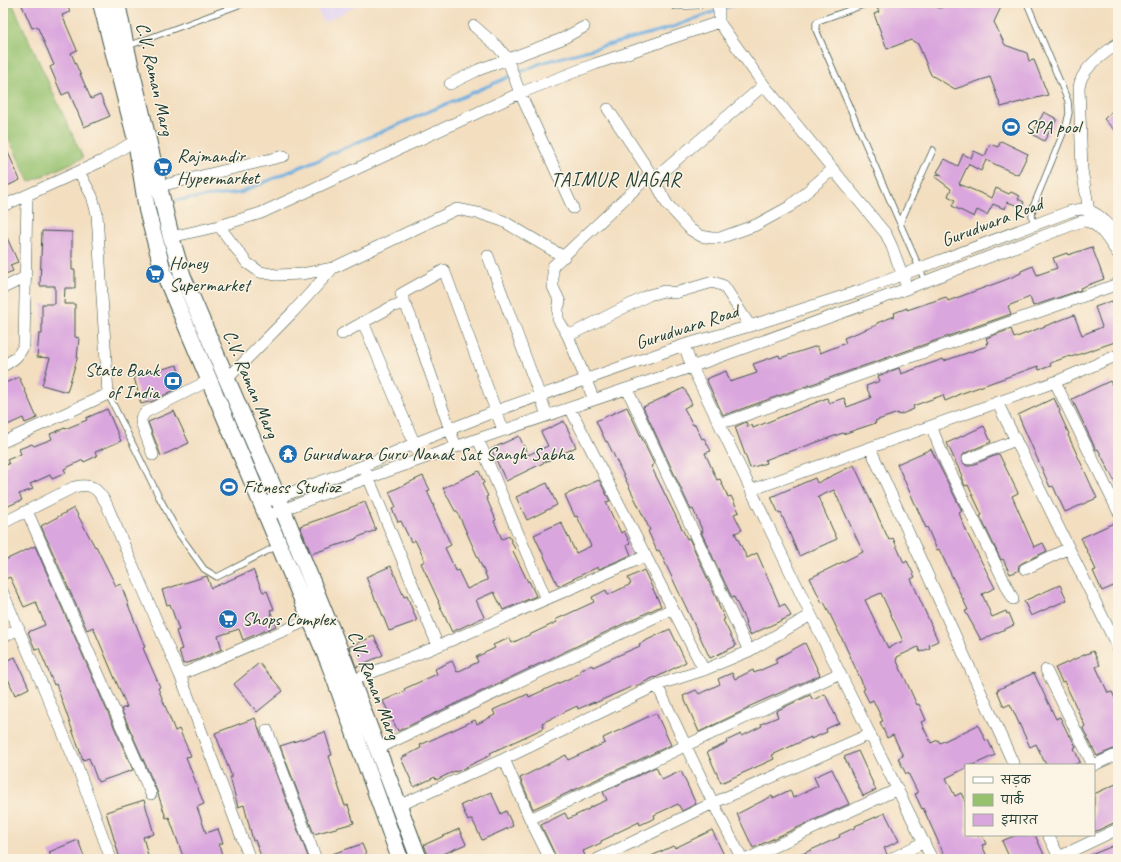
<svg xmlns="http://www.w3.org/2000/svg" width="1121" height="862" viewBox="0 0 1121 862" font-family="Caveat,'Playpen Sans Deva',sans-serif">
	<rect width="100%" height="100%" fill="#fcf5e5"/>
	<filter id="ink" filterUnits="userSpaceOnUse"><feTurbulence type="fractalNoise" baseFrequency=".025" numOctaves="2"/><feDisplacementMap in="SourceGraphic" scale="8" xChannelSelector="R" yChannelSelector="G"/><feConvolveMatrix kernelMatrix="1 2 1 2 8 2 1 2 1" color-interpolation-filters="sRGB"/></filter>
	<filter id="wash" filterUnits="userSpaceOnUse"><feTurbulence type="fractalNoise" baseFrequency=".012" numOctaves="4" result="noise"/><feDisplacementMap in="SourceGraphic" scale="16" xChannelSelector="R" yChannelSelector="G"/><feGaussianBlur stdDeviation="0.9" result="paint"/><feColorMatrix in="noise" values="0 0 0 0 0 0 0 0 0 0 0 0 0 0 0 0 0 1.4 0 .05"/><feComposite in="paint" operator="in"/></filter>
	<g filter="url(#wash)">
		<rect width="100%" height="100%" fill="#f3dec0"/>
		<path fill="#e2d4f3" d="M315 3H361L324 23Z"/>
		<path fill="#96c26f" stroke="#5a8052" d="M3 3H12L83 158 29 182 3 126Z"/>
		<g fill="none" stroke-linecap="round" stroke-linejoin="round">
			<path stroke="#6cafe1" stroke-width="3" d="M722 9 739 3
				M516 74 541 63 673 27 716 11
				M177 200 240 193 511 76"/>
		</g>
		<g id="blocks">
			<path fill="#daa6de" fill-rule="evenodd" d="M21 3H66L70 12 62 15 77 50 71 53 91 99 100 95 110 116 84 127 69 92 62 95 50 67 54 65 37 26 32 28Z
				M894 3H926L939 8 955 3H1003L994 22 1005 45 1027 53 1029 61 1034 60 1048 95 1001 107 990 77 955 89 931 75 918 44 911 40 887 49 874 14 879 12 877 8Z
				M1118 106V134L1104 119Z
				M1044 112 1057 119 1044 141 1032 134Z
				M3 141 20 180 3 188Z
				M1001 141 1028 154 1018 175 986 160 981 171 968 164 969 163 959 184 992 198 996 188 1009 194 1011 192 1020 196 1018 199 1024 202 1022 207 1007 202 1005 209 993 204 987 215 977 210 974 217 952 206 955 200 948 196 951 189 935 177 937 174 943 176 937 172 945 159 958 166 963 154 971 158 974 151 985 156 990 144 998 147Z
				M3 229 18 262 10 265 13 271 3 275Z
				M42 231 72 232V270H75V288H65L64 304H75V337L79 338 77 359 67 392 42 385 50 358 37 357 39 334H42V304H55V286H40Z
				M1092 247 1104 279 1080 288 1081 290 1033 306 1030 297 1008 306 1011 314 730 413 723 415 706 379 726 371 730 382 757 373 753 364 779 355 780 358 817 346 820 353 846 343 844 338 877 325V323L895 316 894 313 907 308V310L946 297 948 301 1005 280 1021 273V271L1033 266 1037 275 1057 268 1053 258 1067 253 1068 255Z
				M1112 301 1118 317V341L1071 357 1070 356 1050 363 1051 366 1039 370 1038 366 957 395V396L945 401 943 395 913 406 914 409 899 415 898 413 875 421 876 423 843 434V433L786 453V452L765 460 766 463 750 468 735 427 746 422 748 427 752 425 753 428 827 398 829 403 844 398 847 407 871 398 866 386 880 381 878 376 899 368 901 374 943 359 944 361 987 346 986 343H988L986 338 1011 329 1014 338 1074 315 1082 335 1102 327 1095 307Z
				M177 365 182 386 153 401 141 404 134 377Z
				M19 377 37 418 25 423 23 418 3 427V384Z
				M1110 381 1118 397V488L1098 449 1096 450 1072 399Z
				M684 388 692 404 684 408 693 425 695 424 702 439 704 438 711 451 705 453 717 480 720 479 728 497 731 496 739 512 734 514 742 530 735 533 747 558 757 553 780 606 785 604 791 616 750 635 745 623 746 622 734 597 732 598 701 532H703L693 509 691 510 643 407Z
				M1054 398 1060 411 1059 412 1069 434 1068 435 1097 498 1065 512 1053 486 1050 487 1018 415Z
				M627 407 654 464 651 466 687 539 689 538 719 604H718L725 619 723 620 736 646 710 658 659 550 657 551 648 531 650 530 607 441 606 442 596 421Z
				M107 409 121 441 95 452 97 456 84 462 83 460 64 469 66 473 52 479 50 475 30 484 33 489 19 494 22 500 6 507 3 500V466L9 464 7 460 21 454 19 449 32 444 34 446 52 439 50 434 65 428V429L87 420 86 418Z
				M174 411 189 443 161 456 148 422Z
				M564 421 576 447 506 481 491 449 519 436 528 455 548 446 541 432Z
				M984 426 991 442 965 453 961 458 962 462 967 466H970L999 454 1018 493 1012 496 1034 547 1043 543 1047 551 1022 563 1019 565 1018 571 1010 574 1003 559 1001 560 980 516 982 515 968 485 965 486 961 477 962 476 947 443Z
				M931 449 962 511 959 513 968 535 995 588 982 594 992 617 1006 611 1007 614 1009 613 1014 625 981 640 965 611 968 610 939 549 937 550 927 527 926 528 897 464Z
				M854 465 889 540 893 538 904 563 907 561 915 577 911 579 938 641 929 645 930 648 920 652 918 647 897 657V659H896L917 705 919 704 926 720 921 722 931 743 938 740 940 743 978 725 986 741 988 740 995 755 973 765H966V768L946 778 955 796 961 793 966 803V835H982L986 844 982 845 988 859H946L923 808 922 809 915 794 918 793 908 773 906 774 898 758 903 756 893 735 887 738 880 722 883 721 873 700 869 702 863 690 865 689 844 643 824 602 822 603 810 578 863 552 834 490 818 497 837 539 799 556 781 513 779 514 771 497 815 478 817 483ZM881 593 903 641 888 648 865 600Z
				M479 471 484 483 482 484 488 496 486 497 496 520 494 521 502 539 509 536 515 549 513 551 528 582 529 581 536 596 503 610 494 592 476 600 484 617 452 632 438 602H439L421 563 425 561 415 540 411 542 401 521 398 522 392 509 396 507 389 492 423 476 430 490 427 491 434 506H433L451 545 445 548 456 571 458 570 467 589 487 580V578L457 511H455L443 488Z
				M599 480 610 501 606 502 614 520H615L621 533 624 531 630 543 627 545 631 555 599 569 598 567 558 586 534 535 561 522 576 553 591 546 577 516 575 517 565 495Z
				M547 483 557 505 527 520 516 497Z
				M365 502 376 530 356 538V539L311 554 300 526 349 509V508Z
				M74 508 95 547 96 546 116 586 121 584 129 607 145 647 143 648 160 687 158 688 175 731 179 729 191 756 186 757 204 804 197 807 206 833 218 829 223 843 219 844 223 859H184L169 817 166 818 157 791 121 709 127 707 93 627 87 630 41 526Z
				M1116 522 1118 527V584L1102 591 1093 571 1096 570 1081 538Z
				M35 546 133 770 98 782 89 758 83 760 56 684 54 685 39 648 35 649 28 632 45 625 36 602 24 607 10 577 3 580V561Z
				M391 566 404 597 407 596 417 621 389 631 377 601H376L366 577Z
				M253 570 263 592 267 591 274 609 270 610 276 626 243 640 239 629 218 636 222 649 197 660 183 664 179 650 182 649 176 631 179 630 170 604 167 605 162 590 207 576 211 588Z
				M644 570 661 606 398 731 383 701 405 691 404 689 437 674 435 669 452 661 457 672 478 662 476 657 495 648 493 645 510 638 512 643 557 622 555 620 594 602 592 597 606 590 608 595 631 584 628 578Z
				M1060 585 1067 600 1031 616 1024 601Z
				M670 629 686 662 655 678V677L634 687 633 686 595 703 594 702 578 709 577 706 542 723 544 728 490 753 491 755 456 772 455 771 436 780 435 777 414 787 401 758 421 748 420 745 475 720 477 724 495 715 493 710 528 694 529 697 581 673 579 671 592 665 593 667 617 656 640 646 639 644Z
				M374 636 383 655 356 667 349 647Z
				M805 643 820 675 748 707 749 708 699 732 683 696 696 690 699 694 720 684 718 679 732 673 735 679 753 670 754 673 777 663 775 659Z
				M1093 651 1100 665 1096 667 1108 693 1112 692 1118 704V747L1097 756 1083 729V728L1085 726 1064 681 1062 682 1055 668Z
				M15 657 29 688 15 695 3 667V662Z
				M259 663 283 691 257 712 234 684Z
				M1034 673 1056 719 1060 717 1069 736 1070 735 1076 747 1074 748 1080 762 1074 765H1046L1036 744 1030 747 1010 704 1004 707 997 690Z
				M825 694 839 723 826 729 827 732 811 739V737L772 755 774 759 721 783 707 752 727 743 726 741 741 734 742 736 762 726 761 724 778 717 776 711 810 695 813 700Z
				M656 713 671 745 533 809 520 778 566 755 568 760 605 743 603 738Z
				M255 718 260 732 309 859H262L255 840 253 841 244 805 238 807 230 777H232L215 733Z
				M325 732 332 755 329 756 337 782 345 806 348 805 354 823 314 834 280 746Z
				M858 751 876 790 863 796 844 757Z
				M656 767 662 780 681 771 696 804 682 811 678 804 654 815 655 818 640 825 639 822 614 834V835L601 841V843L583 851 585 856 578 859H557L541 825 565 813 568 819 589 809V808L607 800 603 792Z
				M832 769 849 804 753 848 737 814 772 796 773 798 790 790 793 798 818 786 814 777Z
				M1118 783V821L1094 832V794Z
				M491 792 501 814 506 811 513 826 482 840 472 819 468 821 461 805Z
				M144 800 154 834 143 837 149 859H120L106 812Z
				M885 813 899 841 884 848 887 854 885 856 878 859H791L840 837 839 835 856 827 855 826Z
				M459 829 466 844 432 859H430L424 845Z
				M712 830 726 859H645L673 846 675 848Z
				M1016 835H1035L1046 859H1010L1002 841Z
				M78 840 85 859H52L49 852Z
				M362 844 368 859H323V857Z
				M1118 844V859H1081Z"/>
		</g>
	</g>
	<g filter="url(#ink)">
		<use href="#blocks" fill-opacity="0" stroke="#3f5549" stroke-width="1"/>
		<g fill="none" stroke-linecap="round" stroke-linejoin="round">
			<defs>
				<path id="service" d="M869 3 818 21 816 23V30L925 281
					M1027 3 1068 101 1069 113 1066 126 1033 207 1032 215 1033 225
					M128 46 244 3
					M900 223 933 150
					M108 394 159 497 179 534 204 569 217 577 277 546"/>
				<path id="minor" d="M716 3 719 10V22L764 85 886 234 892 247 905 282
					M676 4 698 3
					M474 26 498 47 507 58 520 93 573 208
					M450 84 478 70 562 39 584 27
					M608 109 651 174 667 204 691 230 701 236 711 238H720L756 225 789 207 833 169
					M654 179 764 85
					M160 186 284 156
					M3 206 102 161 136 140
					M1090 217 1082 170 1079 87C1082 67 1103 55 1118 43
					M219 226 247 263 260 272 276 275 302 274 333 268 457 209 482 214 503 221 564 257
					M171 237 219 226 261 213 520 93 595 64 719 22
					M488 256 547 415
					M3 288 26 277
					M363 322 421 459
					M342 334 393 306 405 304
					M568 336 649 295 664 291 675 293 713 282 724 286 750 326
					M684 345 692 367 811 615 932 859
					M3 366C14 360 19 356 24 345L27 196
					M227 379 292 313 333 268
					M1055 382 1118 511
					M627 389 749 651
					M594 400 568 336 558 319V308L560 302 553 287V266L651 174
					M997 402 1118 648
					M570 408 704 670
					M719 423 732 420 1118 284
					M931 426 946 463 1013 599
					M478 439 546 599
					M3 442 108 394 97 214 92 196 79 172
					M456 447 412 320 401 294 444 270 503 430
					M870 448 1014 765
					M153 455 141 422V418L146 412 210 380
					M968 459 1016 440
					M366 472 438 646
					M751 490 1055 382 1118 355
					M271 500 363 466 413 444 496 411 684 345 750 326 862 290 1068 212C1074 210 1081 208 1087 210 1100 213 1111 227 1118 237
					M27 511 151 794
					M267 516 326 493 478 439 694 366 885 297 1082 221C1099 220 1109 242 1118 254
					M3 523 74 487C92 483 97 488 106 503L180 675 250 859
					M1025 569 1069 548
					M3 593 77 766 111 859
					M3 637 19 629
					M1046 670 1093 765
					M180 675 311 619
					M351 681 438 646 646 556
					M657 685 713 803 742 859
					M267 730 316 859
					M377 749 672 609
					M504 759 530 819 550 859
					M1094 765 1118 754
					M398 806 504 759 657 685 704 670 749 651 811 615
					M530 819 840 673
					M1048 835 1060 859
					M1059 857 1118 829
					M598 859 713 803 870 734
					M747 859 898 789
					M891 859 924 842"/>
				<path id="secondary" d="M101 3 136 140 147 210 163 271 329 663 400 859
					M117 3 126 47 171 237 183 277 278 498 345 663 419 859"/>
			</defs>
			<use href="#service" stroke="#3f5549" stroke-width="7"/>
			<use href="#minor" stroke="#3f5549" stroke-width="12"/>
			<use href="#secondary" stroke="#3f5549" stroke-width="18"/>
			<use href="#service" stroke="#fff" stroke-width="5.5"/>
			<use href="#minor" stroke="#fff" stroke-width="11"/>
			<use href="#secondary" stroke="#fff" stroke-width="16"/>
		</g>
	</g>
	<defs>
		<symbol id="stadium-disc" viewBox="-11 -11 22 22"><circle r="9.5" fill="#1f6fb2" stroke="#fcf5e5"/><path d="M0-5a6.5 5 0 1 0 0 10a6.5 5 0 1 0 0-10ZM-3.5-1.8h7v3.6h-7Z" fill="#fff"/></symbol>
		<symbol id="supermarket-disc" viewBox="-11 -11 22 22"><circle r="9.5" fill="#1f6fb2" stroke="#fcf5e5"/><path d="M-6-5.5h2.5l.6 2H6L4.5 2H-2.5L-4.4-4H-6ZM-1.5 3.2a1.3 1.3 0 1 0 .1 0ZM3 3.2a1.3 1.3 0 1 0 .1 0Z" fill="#fff"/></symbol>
		<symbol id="bank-disc" viewBox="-11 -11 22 22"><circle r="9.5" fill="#1f6fb2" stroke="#fcf5e5"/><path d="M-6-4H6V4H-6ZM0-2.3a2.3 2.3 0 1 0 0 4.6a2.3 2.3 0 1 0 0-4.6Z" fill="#fff"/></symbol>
		<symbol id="temple-disc" viewBox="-11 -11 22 22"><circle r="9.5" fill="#1f6fb2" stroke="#fcf5e5"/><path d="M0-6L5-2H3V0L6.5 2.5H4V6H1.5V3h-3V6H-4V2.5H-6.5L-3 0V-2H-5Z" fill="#fff"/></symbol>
	</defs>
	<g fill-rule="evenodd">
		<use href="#stadium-disc" x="1000" y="116" width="22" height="22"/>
		<use href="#supermarket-disc" x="152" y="156" width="22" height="22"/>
		<use href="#supermarket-disc" x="144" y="263" width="22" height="22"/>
		<use href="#bank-disc" x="162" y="370" width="22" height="22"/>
		<use href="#temple-disc" x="277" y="443" width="22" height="22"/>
		<use href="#stadium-disc" x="218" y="476" width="22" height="22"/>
		<use href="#supermarket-disc" x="217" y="608" width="22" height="22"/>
	</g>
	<g text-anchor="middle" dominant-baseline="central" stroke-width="3" stroke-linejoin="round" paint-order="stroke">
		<g font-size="19" fill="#1f3d34" stroke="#fcf5e5">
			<text transform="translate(155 79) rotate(77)">C.V. Raman Marg</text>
			<text transform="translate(992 222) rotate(-21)">Gurudwara Road</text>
			<text transform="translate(687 327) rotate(-18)">Gurudwara Road</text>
			<text transform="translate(251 384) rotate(67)">C.V. Raman Marg</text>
			<text transform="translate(374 685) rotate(69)">C.V. Raman Marg</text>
		</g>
		<g font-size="19" fill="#1f3d34" stroke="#fcf5e5" text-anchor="start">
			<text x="1025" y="127">SPA pool</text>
			<text x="177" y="156">Rajmandir<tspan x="177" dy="22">Hypermarket</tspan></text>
			<text x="169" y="263">Honey<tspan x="169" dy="22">Supermarket</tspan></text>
			<text x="159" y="370" text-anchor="end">State Bank<tspan x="159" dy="22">of India</tspan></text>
			<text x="302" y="454">Gurudwara Guru Nanak Sat Sangh Sabha</text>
			<text x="243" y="487">Fitness Studioz</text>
			<text x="242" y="619">Shops Complex</text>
		</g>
		<g font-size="20" letter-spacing="1" fill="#1f3d34" stroke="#fcf5e5">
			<text x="616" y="179">TAIMUR NAGAR</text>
		</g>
	</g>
	<rect width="1121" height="862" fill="none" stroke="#fcf5e5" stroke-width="16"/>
	<rect x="965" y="764" width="130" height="72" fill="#fcf5e5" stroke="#a4ab9e"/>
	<rect x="973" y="777" width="20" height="6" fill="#ffffff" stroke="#a4ab9e"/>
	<text x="1001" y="784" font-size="12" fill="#1f3d34">सड़क</text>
	<rect x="973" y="794" width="20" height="12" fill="#96c26f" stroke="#a4ab9e"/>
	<text x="1001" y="804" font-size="12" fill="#1f3d34">पार्क</text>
	<rect x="973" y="814" width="20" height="12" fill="#daa6de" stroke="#a4ab9e"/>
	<text x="1001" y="824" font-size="12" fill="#1f3d34">इमारत</text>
</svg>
